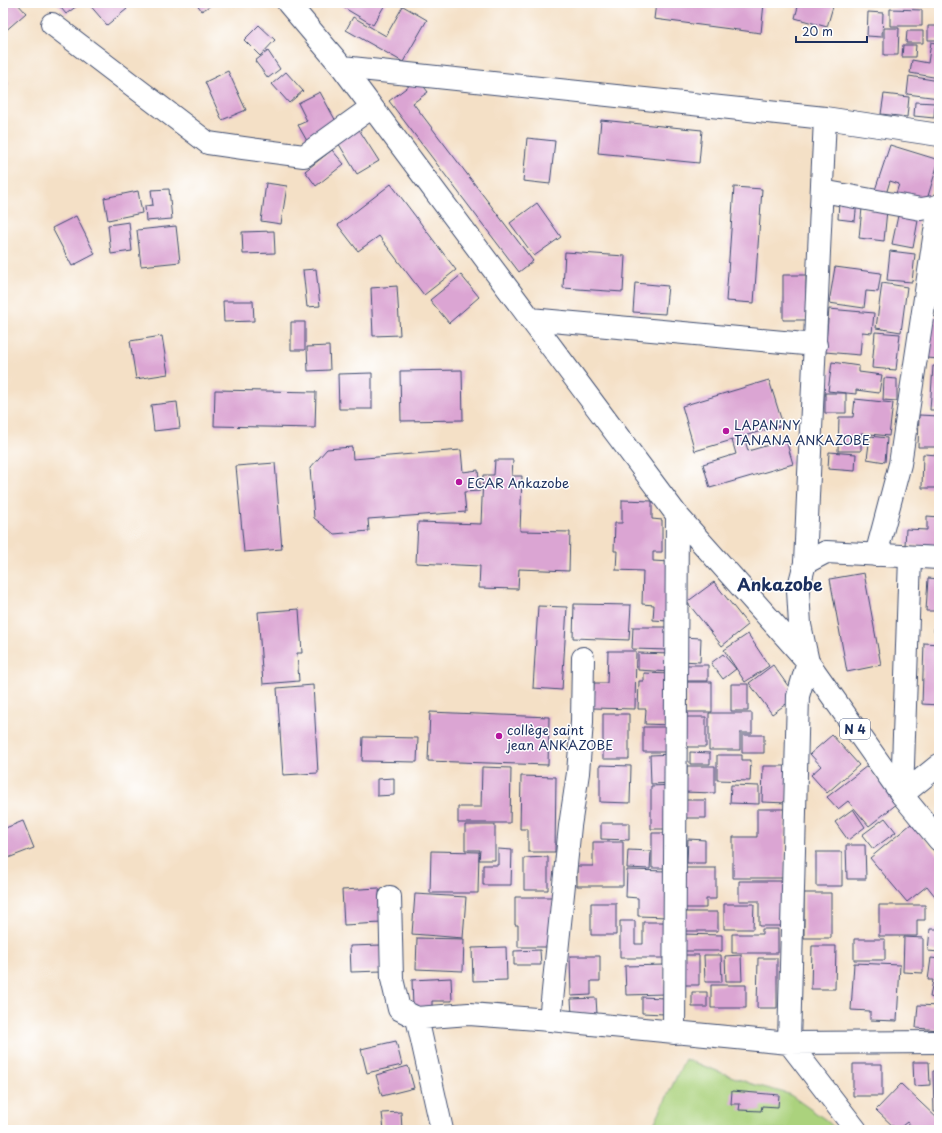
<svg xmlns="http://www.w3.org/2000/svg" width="942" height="1133" viewBox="0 0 942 1133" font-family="'Playpen Sans',sans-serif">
	<rect width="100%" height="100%" fill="#fff"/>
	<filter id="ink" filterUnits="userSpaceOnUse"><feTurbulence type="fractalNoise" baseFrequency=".025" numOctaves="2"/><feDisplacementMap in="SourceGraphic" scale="8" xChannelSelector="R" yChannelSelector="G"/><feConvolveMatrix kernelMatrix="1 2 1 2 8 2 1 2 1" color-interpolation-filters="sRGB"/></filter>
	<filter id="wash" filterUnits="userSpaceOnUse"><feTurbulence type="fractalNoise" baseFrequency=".012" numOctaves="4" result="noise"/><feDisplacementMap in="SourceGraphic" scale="16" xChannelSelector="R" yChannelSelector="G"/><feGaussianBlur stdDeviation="0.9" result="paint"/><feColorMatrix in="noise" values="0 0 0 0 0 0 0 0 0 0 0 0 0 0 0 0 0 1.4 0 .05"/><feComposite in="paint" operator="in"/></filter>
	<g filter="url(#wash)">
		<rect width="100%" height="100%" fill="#f4e0c6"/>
		<path fill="#abd27d" stroke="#63806e" d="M685 1059 752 1084 789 1094 826 1120 837 1130H651Z"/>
		<g id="blocks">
			<path fill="#dba5d3" d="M3 3H17L26 13 3 33Z
				M57 3H81L66 14Z
				M88 3H122L127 9 107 25Z
				M196 3H214L202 11Z
				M339 3H386L373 25 346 9Z
				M656 3H764L761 33 654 19Z
				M799 3H834L827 27 795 18Z
				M403 6 427 20 403 62 346 30 353 17 386 36Z
				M890 9 922 10V26H890Z
				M868 12 883 13 882 37 867 36Z
				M259 25 275 40 260 56 244 40Z
				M928 26H939V40H928Z
				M884 28H899L898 55H884Z
				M907 31H923V43H906Z
				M931 42 939 44V78L910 73 912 60 928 63Z
				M903 45H916L915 57H902Z
				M268 51 280 69 268 78 255 61Z
				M228 71 246 110 222 120 205 82Z
				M286 72 303 91 289 103 272 84Z
				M3 76 9 84 3 88Z
				M909 76 939 81V98L907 94Z
				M418 79 428 92 413 103 533 261 519 272 389 101Z
				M320 92 338 125 307 141 298 125 307 121 298 103Z
				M884 94 909 97 907 117 881 114Z
				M915 102 935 103 934 118 914 116Z
				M601 120 702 130 699 163 598 153Z
				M358 128 379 161 357 174 337 141Z
				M527 138 555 141 550 184 523 181Z
				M890 145 939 160 925 206 895 197 899 184 890 181 886 194 875 190Z
				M332 150 344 164 316 186 305 171Z
				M266 183 287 186 281 224 261 221Z
				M391 184 456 270 424 295 379 236 358 251 338 225Z
				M734 187 762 189 754 303 726 301Z
				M169 189 172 219 146 221 145 206 153 205 151 190Z
				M138 191 142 213 108 220 104 198Z
				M839 200 857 201 855 221 838 219Z
				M537 203 561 237 534 256 510 223Z
				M862 208 887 210 884 241 859 238Z
				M899 211 919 215 913 248 892 244Z
				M76 216 95 254 72 266 52 228Z
				M129 222 132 251 111 254 108 225Z
				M176 226 180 262 141 266 137 230Z
				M274 231 275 253 243 254 242 232Z
				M890 251 915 254 912 282 887 280Z
				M565 252 625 256 623 292 563 288Z
				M835 267 881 273 878 292 866 291 864 308 829 303Z
				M316 269 320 306 307 307 303 270Z
				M461 275 479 297 449 323 430 300Z
				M783 275H806V320H783Z
				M635 283 668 286 665 314 633 312Z
				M882 283 907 287 901 332 876 328Z
				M397 286 400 335 373 336 371 288Z
				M223 301H253L254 321 224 322Z
				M829 309 874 313 872 333 862 332 860 355 825 352Z
				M932 316 939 317V359L927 358Z
				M291 322H305V350H291Z
				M875 332 900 334 896 370 872 368Z
				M162 336 168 374 136 379 130 341Z
				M329 346 330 370 308 371 307 347Z
				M832 362 859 366V372L882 375 879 393 856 390V394L828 391Z
				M933 366H939V410H930Z
				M462 370 463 420 401 421 400 371Z
				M372 373V409H339L338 374Z
				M884 378 897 379V401L883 400Z
				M769 380 783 425 744 436 748 451 786 440 793 464 710 488 703 464 736 454 732 440 695 451 682 406Z
				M215 390 316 392 315 428 214 426Z
				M825 393H846V413H825Z
				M855 399 893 403 889 436 861 433V451H838L839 417H853Z
				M177 402 180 428 154 431 151 405Z
				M919 415 939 416V447H918Z
				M870 436 887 438 885 462 867 459Z
				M352 447 353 459 461 450 463 472 478 470 480 491 464 492 466 512 368 519 369 531 334 534 314 518 310 468 327 449Z
				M829 452 856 454 855 471 828 469Z
				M923 454 939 455V488H922Z
				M495 460H513L512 476H522L520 531 570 532 569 571 519 569 518 589 479 588 480 566 416 563 418 522 481 524 483 475H494Z
				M275 463 282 549 244 552 236 466Z
				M622 500 652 501V519L662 520V552H653V561L670 562 668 621 653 620 654 605 642 604 643 571 616 570 617 551H614L615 523H622Z
				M927 516 939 517V547L905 545 906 529 927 530Z
				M864 573 881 665 847 672 830 579Z
				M928 578 939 579V632H934L935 611H926Z
				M714 582 748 625 722 646 687 602Z
				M574 604 631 605 629 640 573 638Z
				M538 606 567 607 562 690 533 688Z
				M299 609 302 653H297L299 681 263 684 258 612Z
				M633 627H671L670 650 632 649Z
				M748 634 769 666 745 682 724 650Z
				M682 637 701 638 700 662 681 661Z
				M924 643 939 644V705L922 704Z
				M608 651H636L635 709 593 708 594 683H607Z
				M638 653 671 654 670 672 638 670Z
				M723 654 736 669 723 679 711 663Z
				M685 665H708V681H685Z
				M773 665 796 697 772 714 749 683Z
				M644 673 672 674 670 725 645 724 646 709H638L639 681H644Z
				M687 682H712V712H687Z
				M731 684H748V711H731Z
				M313 685 318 773 283 775 277 688Z
				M430 712 549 717 548 765 428 761Z
				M709 713H752V733H740V750H709Z
				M603 714H629V759H603Z
				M682 717H706V747H682Z
				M643 727H673V752H643Z
				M742 735H764V753H742Z
				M832 735 859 765 827 793 811 775 821 766 810 754Z
				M363 737 418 738 417 762 362 761Z
				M690 752 710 753V764H690Z
				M674 754 675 783 651 784 650 755Z
				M717 755H742V760H751L750 781 717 780Z
				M600 765 631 766 630 803 600 802Z
				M687 766H715V793L683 792V777H687Z
				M763 766H788L787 803 762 802Z
				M867 766 898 803 869 826 848 801 838 809 827 797Z
				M482 767 511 768 510 823H458V807H481Z
				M521 776 556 777 555 852H528V829H520Z
				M394 778V795L377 796V779Z
				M674 785V829H651V786Z
				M731 785 759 786V804L730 803Z
				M680 800H706V818H680Z
				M757 809H785V878H733V837H757Z
				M853 809 865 827 848 840 835 822Z
				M885 818 896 832 873 849 862 835Z
				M23 821 34 848 3 860V829Z
				M601 823H629V840L601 839Z
				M911 824 939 857 938 900 927 886 907 902 870 858Z
				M465 825H495V860H479L480 850H465Z
				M652 833H673L674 868H652Z
				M688 839 705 840V863H687Z
				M593 842H623V886H577V866H593Z
				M846 845H865L866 879H847Z
				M498 849 512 850 511 885H483V865H498Z
				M628 850 651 851 650 869 627 868Z
				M431 851 479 852 478 893H430Z
				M816 852H842V886H816Z
				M548 857V890H524V858Z
				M682 868H716V899H706V908H682Z
				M627 870 668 871 667 917 638 916V898L626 897Z
				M739 881H788V926H759V901H739Z
				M379 888 381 923 344 925 342 890Z
				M804 893H831V938H804Z
				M415 894 466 897 463 938 412 934Z
				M515 897H553L552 947H518V925H515Z
				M591 903H616V935H591Z
				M724 904H754L753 929H724Z
				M879 905H925V920H917V936H879Z
				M683 912H718V931H683Z
				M620 921H635V944H643V922H666V958H620Z
				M762 929H778V953H732V934H762Z
				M930 929H939V952L928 951Z
				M680 934 722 935V951H680Z
				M904 937 923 938V973L903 972Z
				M417 938 464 939 463 971 416 969Z
				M854 939H885V960H854Z
				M381 945 382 971 351 972 350 946Z
				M812 946H836L835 989H811Z
				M506 947 507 980 473 981 472 948Z
				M540 950 541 965H514V951Z
				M681 955H699V985H681Z
				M704 955H721L722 982H705Z
				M741 955 742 981H726L725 956Z
				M570 956H600V981H591V995L571 996Z
				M758 958H777V1008H757Z
				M931 958 939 959V999L930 997 933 980H928Z
				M854 963 900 965 897 1021 870 1020V1011L851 1010Z
				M664 965 665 994 626 995 625 966Z
				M451 978 452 1001H432V1007H413L412 980Z
				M711 985H746V1008H711Z
				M692 992H707V1007H692Z
				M642 997 665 998 664 1014 642 1013Z
				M596 998 597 1014H572L571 999Z
				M918 1005 939 1006V1030L916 1028Z
				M396 1041 402 1065 367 1073 361 1049Z
				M913 1062H929L930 1085 914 1086Z
				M853 1064H882V1096H853Z
				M408 1066 414 1088 382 1096 376 1075Z
				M933 1071H939V1112H934Z
				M901 1084 939 1120V1130H916L907 1122 897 1130 876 1110Z
				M732 1091 779 1095 778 1107 762 1106 761 1111 739 1110 740 1104H731Z
				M401 1112 402 1130H384L382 1113Z"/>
		</g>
	</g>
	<g filter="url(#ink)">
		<use href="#blocks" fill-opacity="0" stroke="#3c4a6e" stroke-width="1"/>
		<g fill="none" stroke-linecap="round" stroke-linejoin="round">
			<defs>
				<path id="minor" d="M288 3 342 67 677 515 808 662 798 696 789 1043 856 1130
					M52 24 208 143 243 148 304 156 372 107
					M342 67 825 118 939 135
					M822 191 921 209 939 206
					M530 319 816 345
					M876 555 900 464 939 205
					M805 563 825 118
					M902 795 910 557
					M902 795 939 765
					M390 897 392 979 399 1009 417 1018
					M550 1020 570 826 578 773 582 722 583 658
					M674 1033 677 515
					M442 1130 417 1018 469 1014 550 1020 789 1043 939 1042"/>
				<path id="major" d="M939 558 826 552 805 563 798 590 800 625 808 662 902 795 939 840"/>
			</defs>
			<use href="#minor" stroke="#3c4a6e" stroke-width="24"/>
			<use href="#major" stroke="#3c4a6e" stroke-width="24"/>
			<use href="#minor" stroke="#fff" stroke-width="22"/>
			<use href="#major" stroke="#fff" stroke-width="22"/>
		</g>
	</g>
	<g fill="#b5179e" stroke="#fff" stroke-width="1.5">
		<circle cx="726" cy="431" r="4"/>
		<circle cx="459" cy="482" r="4"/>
		<circle cx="499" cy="736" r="4"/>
	</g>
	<g text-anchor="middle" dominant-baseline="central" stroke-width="3" stroke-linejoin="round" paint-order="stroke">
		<rect fill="#fff" stroke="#5f6d8e" stroke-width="1" x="840" y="719" width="30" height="20" rx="3"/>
		<g font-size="12" font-weight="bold" fill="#1b2f5e">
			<text x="855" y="729">N 4</text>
		</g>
		<g font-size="13" fill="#1b2f5e" stroke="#fff" text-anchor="start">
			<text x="734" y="424">LAPAN'NY<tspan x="734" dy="15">TANANA ANKAZOBE</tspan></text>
			<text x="467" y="482">ECAR Ankazobe</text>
			<text x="507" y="729">collège saint<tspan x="507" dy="15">jean ANKAZOBE</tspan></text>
		</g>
		<g font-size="17" font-weight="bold" fill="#1b2f5e" stroke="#fff">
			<text x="780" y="584">Ankazobe</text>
		</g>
	</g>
	<rect width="942" height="1133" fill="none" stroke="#fff" stroke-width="16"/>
	<path d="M796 36v6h71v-6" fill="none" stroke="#1b2f5e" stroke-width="2"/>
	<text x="802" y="36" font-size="12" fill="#1b2f5e" stroke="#ffffff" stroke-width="3" paint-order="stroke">20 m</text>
</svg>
